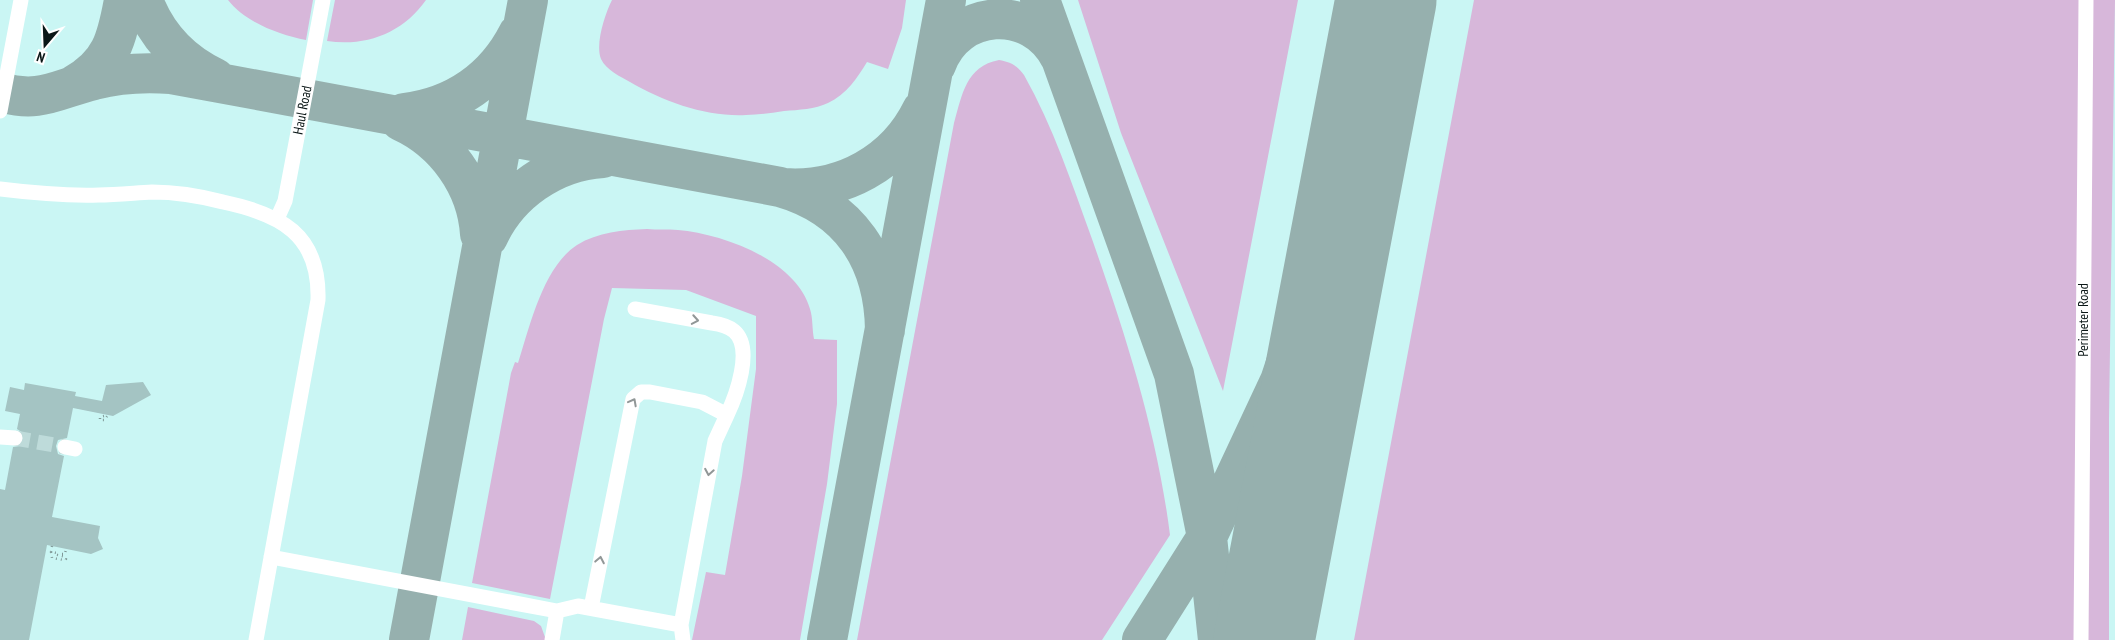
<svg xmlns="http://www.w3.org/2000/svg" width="2115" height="640" viewBox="0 0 2115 640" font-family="'PT Sans Narrow',sans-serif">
	<rect width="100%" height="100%" fill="#ddfefd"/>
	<path fill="#caf6f4" d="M0 0H2115V640H0Z"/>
	<path fill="#d7b7da" d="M228 0H313L306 40C279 35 245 22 228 0Z
		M335 0H426C403 33 366 47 327 41Z
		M612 0H906L902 28 888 69 867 62C858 77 846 95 828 103 815 109 799 110 784 111 771 113 759 115 746 115 707 117 664 102 630 82 621 77 606 70 601 59 595 44 605 14 612 0Z
		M1078 0H1298L1223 391 1121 133Z
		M1474 0H2115L2109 419V640H1354Z
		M999 60C1010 62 1017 65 1024 75 1053 126 1072 184 1092 239 1126 336 1157 432 1170 535L1102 640H857L954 123C962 95 966 66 999 60Z
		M647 229C657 230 667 229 678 230 723 234 796 260 810 309 813 318 812 329 814 339L837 340V404L827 484 800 640H692L706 572 725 575 742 476 756 369V316L686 290 612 288 604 319 550 599 472 583 511 373 515 362 518 363C530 326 543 267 577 245 598 232 623 230 647 229Z
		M468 607 534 621 541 626 546 640H462Z"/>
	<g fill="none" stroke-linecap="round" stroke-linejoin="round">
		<path stroke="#96b0ae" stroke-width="40" d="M143 0C156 35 181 62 215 78
			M1040 0 1174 374 1207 537 1218 640
			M936 65C956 8 1032 3 1060 57
			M74 85C111 65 117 39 124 0
			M0 92C40 104 57 89 94 80 120 73 144 72 171 74L780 187C850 207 884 259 885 330
			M404 113C455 107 495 79 518 34
			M401 121C445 141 477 185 480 234
			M784 188C842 192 896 163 922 110
			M488 237C508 193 553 161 603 158
			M409 640 528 0
			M827 640 946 0
			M1142 640 1207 537 1280 381 1358 149"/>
		<path stroke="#96b0ae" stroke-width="101" d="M1264 640 1386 0"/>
	</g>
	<path fill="#a4c4c3" d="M143 382 151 395 113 416 73 408 67 438 58 440 56 446 58 454 64 456 52 517 100 526 98 538 103 549 91 554 47 545 29 640H0V489L5 490 13 447 20 446 24 438 23 433 17 429 20 414 5 411 10 387 24 390 25 383 76 392 75 396 102 401 106 385Z"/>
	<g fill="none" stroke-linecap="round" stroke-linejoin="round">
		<path stroke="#bedbda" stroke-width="15" stroke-dasharray="15 8" stroke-linecap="butt" d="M15 438 65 447"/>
		<path stroke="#809897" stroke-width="2.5" stroke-dasharray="1 4" stroke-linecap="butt" d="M104 416 100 417V420H104L108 415
			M52 546 51 552 57 553
			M51 552 52 558 64 560 66 559 65 557 54 554
			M62 554H65L66 549"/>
		<path stroke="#fff" stroke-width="15" d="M0 111 21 0
			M0 189C32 193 66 196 99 195 116 195 134 193 152 192 176 192 200 196 223 202 280 214 320 234 318 300L256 640
			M277 219 285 201 323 0
			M635 309 712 323C719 324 728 326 734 331 754 348 736 396 727 415
			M0 437 15 438
			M65 447 75 449
			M271 557 557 611 578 606 681 625
			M591 608 633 399 641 392H650L702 402 727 415 715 441 681 625 683 640
			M552 640 557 611
			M2081 640 2086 0"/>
	</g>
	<defs><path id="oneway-chevron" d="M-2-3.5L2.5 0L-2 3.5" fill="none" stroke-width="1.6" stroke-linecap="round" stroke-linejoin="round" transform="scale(1.25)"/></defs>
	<g stroke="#919797">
		<use href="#oneway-chevron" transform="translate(695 320) rotate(10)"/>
		<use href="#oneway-chevron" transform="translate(633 402) rotate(-62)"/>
		<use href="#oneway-chevron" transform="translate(709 472) rotate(100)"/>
		<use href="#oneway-chevron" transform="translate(600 560) rotate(-79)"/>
	</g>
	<g text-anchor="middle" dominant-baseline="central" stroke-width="4" stroke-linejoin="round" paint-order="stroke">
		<g font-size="14" fill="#0b1717" stroke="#fff">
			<text transform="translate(302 110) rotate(-79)">Haul Road</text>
			<text transform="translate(2083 320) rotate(-90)">Perimeter Road</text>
		</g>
	</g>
	<g transform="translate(45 45) rotate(199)" stroke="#ffffff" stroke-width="4" paint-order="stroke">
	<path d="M0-4L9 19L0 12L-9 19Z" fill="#0b1717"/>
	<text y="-8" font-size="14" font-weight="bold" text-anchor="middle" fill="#0b1717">N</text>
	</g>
</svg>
